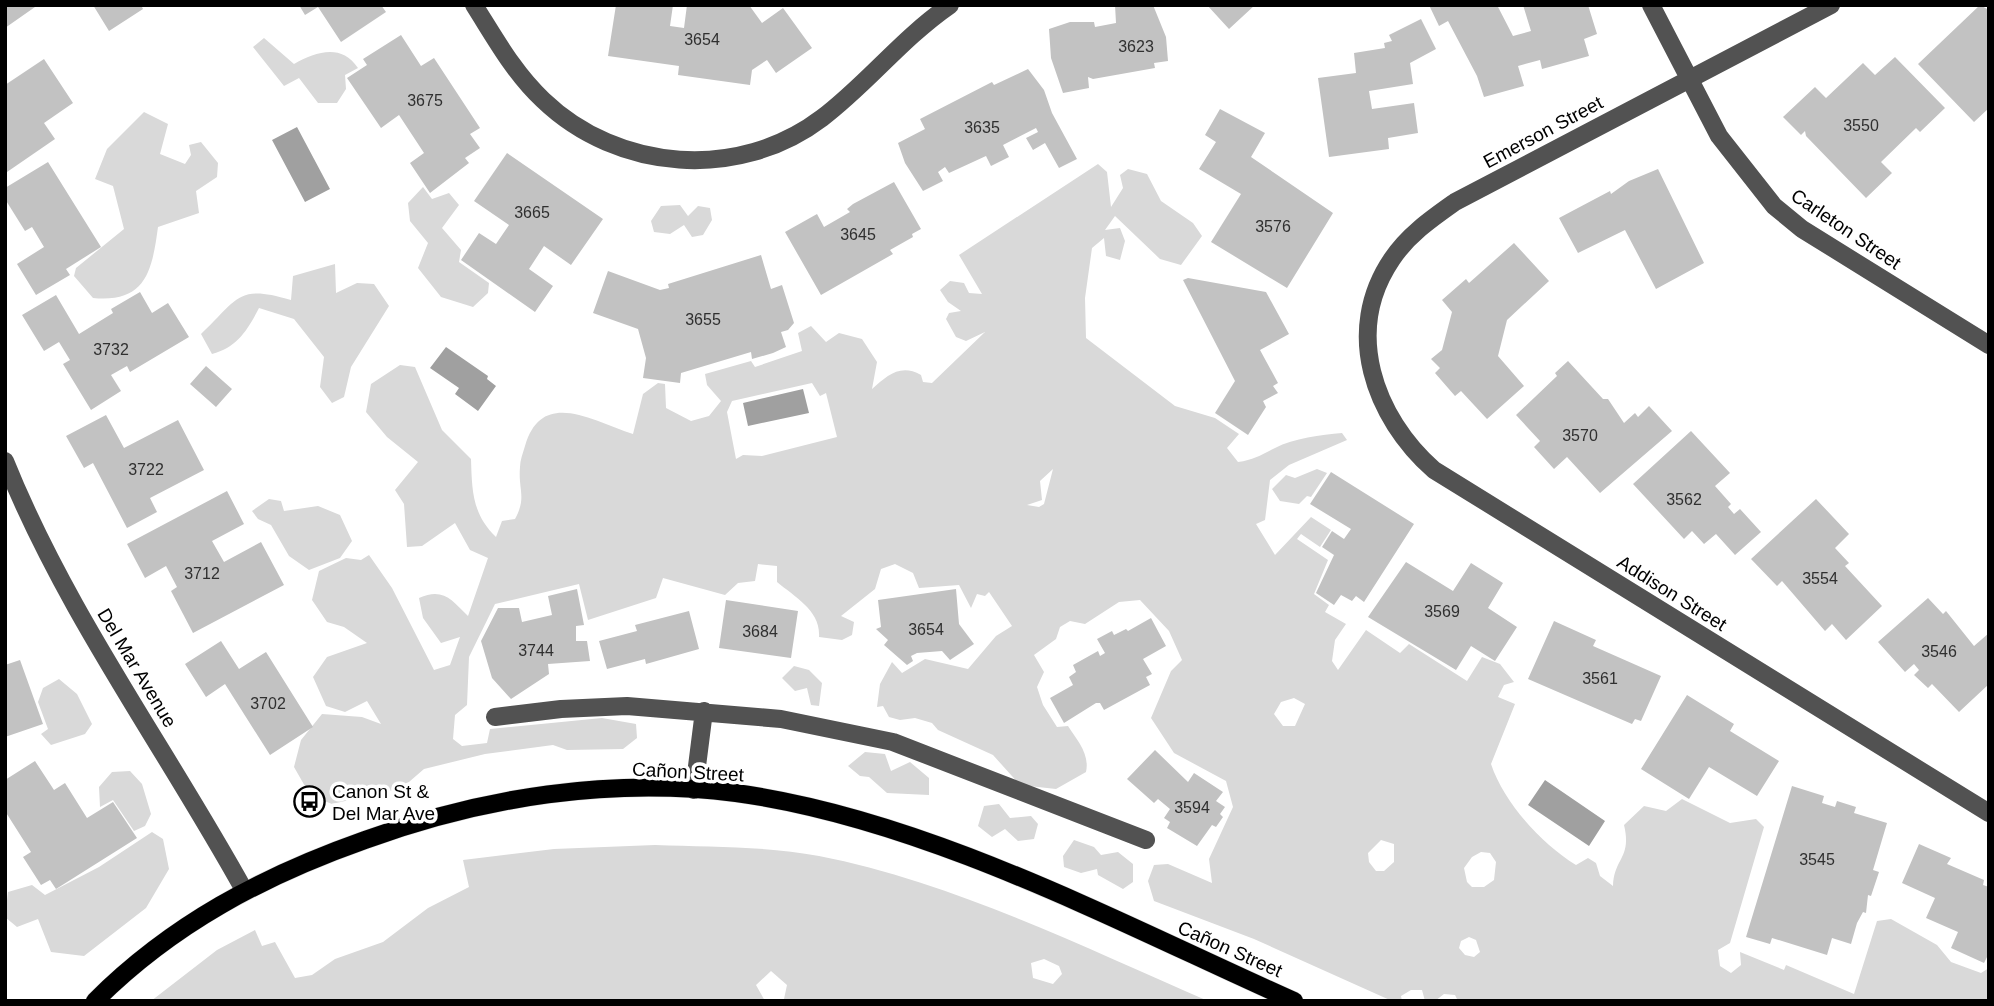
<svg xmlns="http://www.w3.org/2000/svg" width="1994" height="1006" viewBox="0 0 1994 1006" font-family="Arial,sans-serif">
	<rect width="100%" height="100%" fill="#fff"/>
	<path fill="#d9d9d9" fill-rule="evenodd" d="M264 38 294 64C316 52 341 43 358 68L345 75 346 89 337 103H318L299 78 284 86 253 47Z
		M144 112 168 124 160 154 185 164 191 155 189 145 201 142 218 163 217 177 196 191 199 213 158 227C152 271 146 303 93 298L74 276 76 268 124 229 113 186 95 179 107 149Z
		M1098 164 1107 172 1111 207 1123 188 1120 175 1128 169 1147 174 1161 201 1193 223 1202 236 1181 265 1160 259 1115 216 1105 230 1120 228 1125 241 1120 260 1106 256 1104 238 1092 248 1085 298 1086 338 1175 406 1215 418 1239 434 1227 448 1238 462C1254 460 1261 455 1275 448 1294 438 1321 435 1342 433L1347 440 1289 465 1270 480 1265 520 1256 524 1275 555 1311 517 1331 530 1320 547 1301 534 1297 539 1328 560 1314 594 1329 605 1325 612 1346 624 1335 640 1332 661 1338 670 1366 630 1400 653 1409 644 1467 681 1482 657 1500 664 1514 682 1504 685 1498 697 1515 704 1491 764C1504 803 1541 843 1576 865L1588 858 1596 863 1600 876 1613 886C1614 858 1632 858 1624 825L1644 806 1666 811 1682 799 1730 823 1756 819 1764 827 1730 943 1718 950 1720 966 1731 973 1741 965 1740 952 1784 970 1786 965 1854 994 1877 921 1891 919 1937 945 1951 962 1981 973 1989 968V1001H1458L1455 995 1444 994 1435 1001H1425L1422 990H1411L1401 996 1402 1001H1392L1254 939 1154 901 1148 881 1154 865 1168 864 1212 883 1209 859 1233 807 1226 781 1174 753 1151 718 1171 671 1182 660 1169 631 1140 600 1119 602 1085 624 1070 621 1060 627 1056 639 1034 655 1044 672 1037 687 1043 705 1057 727 1068 726C1077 740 1090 754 1086 772L1056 789 1020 785 993 755 938 730 932 723 915 718 900 720 889 717 883 706 877 707 880 684 892 662 902 673 925 659 968 669 996 636 1012 626 989 592 985 596 977 594 971 608 959 585 919 588 913 573 895 564 881 569 875 589 841 616 854 622 852 635 842 640 819 637C821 611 795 597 777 582V566L758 564 755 581 738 583 725 595 663 578 656 598 588 620 579 584 495 604 469 657 467 705 455 715 453 739 462 746 487 743 490 729 602 718 636 724 637 738 623 749 567 750 553 745 485 754 424 769 402 788 332 804 310 795 294 767 301 740 322 714 362 717 381 724 367 701 345 712 326 706 313 677 327 657 367 643 344 627 327 622 312 600 319 571 346 558 361 560 369 555 392 588 434 670 450 665 460 637 441 643 423 618 419 598C443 587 452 600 468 616L488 558 470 550 455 523 422 546 407 547 404 504 395 490 418 462 387 437 366 412 371 384 400 365 415 367 442 430 471 459C472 490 472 514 496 537L502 521 515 519C527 497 518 490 520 467 520 460 523 453 525 446 542 388 592 421 633 434L643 394 658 383 665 384 666 408 691 421 709 416 721 401 707 385 705 374 751 361 755 367 802 351 798 333 811 326 826 342 839 333 862 339 877 362 872 389C887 376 900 363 921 375L923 382 932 383 985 332 966 341 956 337 946 319 949 313 961 311 948 302 940 290 950 281 964 283 969 293 982 294 959 255ZM812 383 820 396 826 393 837 437 762 456 743 455 736 459 727 412 732 401ZM1053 469 1044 504 1039 507 1027 505 1042 500 1040 481ZM1294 698 1305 704 1295 726H1283L1274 714 1281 702ZM1381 840 1394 844V862L1384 871H1376L1369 862 1368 853ZM1481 852 1490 853 1496 862 1494 880 1484 887H1472L1467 882 1464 868 1472 857ZM1469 937 1476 940 1480 952 1474 957 1465 955 1459 948 1461 941Z
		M423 187 432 199 449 193 459 205 442 228 461 250 459 262 489 283 488 293 473 307 441 297 418 268 428 243 410 221 408 203Z
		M680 205 688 216 698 206 710 208 712 220 703 235 692 237 684 225 670 234 654 232 651 221 661 206Z
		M335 264 336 293 357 283 374 284 389 306 351 367 344 397 332 403 320 387 324 357 294 319 259 308C247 331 237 347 212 354L201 334C239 298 237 284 291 300L293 276Z
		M1317 469 1327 473 1311 497 1307 496 1299 504 1280 501 1272 489 1286 475 1295 478Z
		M269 499 281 501 284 511 318 506 340 515 352 541 340 558 309 570 289 556 271 525 258 519 252 511Z
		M794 666 809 670 822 683 819 706 811 705 807 688 795 691 782 678Z
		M59 679 77 694 92 724 85 734 51 745 41 734 48 729 38 702 43 688Z
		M865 752 885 754 891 771 910 762 929 778V795L887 793 869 777 860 776 848 766Z
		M130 771 142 784 151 814 145 826 134 831 113 800 100 807 99 787 112 772Z
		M999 804 1010 818 1031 816 1038 824 1034 839 1018 841 1005 829 992 837 978 826 984 806Z
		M152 832 163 839 169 869 146 908 84 956 51 952 38 919 17 927 5 917 8 892 32 885 45 895 99 867Z
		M1074 840 1094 847 1101 855 1118 852 1133 864V882L1123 889 1098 875 1097 869 1081 873 1064 867 1063 856Z
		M655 845C709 847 766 846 819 856 952 882 1084 947 1208 1001H781L784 999 787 985 771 971 756 985 765 1001H151L217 950 255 930 262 946 275 942 295 978 312 975 335 959 383 942 428 908 469 887 463 860 554 849ZM1044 959 1059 966 1062 974 1053 984 1033 978 1031 963Z"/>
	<path fill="#a0a0a0" d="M297 127 330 189 305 202 272 140Z
		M446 347 488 376 487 379 496 386 478 411 455 394 459 388 430 368Z
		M803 389 809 413 748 426 743 403Z
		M1545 780 1605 821 1589 846 1528 805Z"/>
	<path fill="#c2c2c2" d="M5 5H33L35 7 5 28Z
		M93 5H141L143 9 109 31Z
		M299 5H381L386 12 341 42 318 7 305 15Z
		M616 5H673L670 26 684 28 687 5H749L762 23 783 8 812 48 776 73 767 60 752 70 750 85 678 75 679 66 608 56Z
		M1115 5H1153L1166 37 1168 61 1154 63 1155 68 1093 79 1088 77 1089 88 1063 93 1051 58 1049 29 1070 22H1094L1095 27 1116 23Z
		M1207 5H1255L1229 29Z
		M1429 5H1497L1513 36 1531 31 1523 5H1588L1597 34 1584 39 1589 56 1542 69 1540 60 1518 66 1524 86 1484 97 1477 76 1448 21 1439 26Z
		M1980 5 1989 10V108L1974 122 1918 64Z
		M1421 19 1436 49 1410 63 1413 84 1369 91 1372 109 1414 103 1418 133 1388 138 1389 149 1329 157 1318 78 1356 73 1354 53 1385 48 1384 43 1392 41 1389 35Z
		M401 35 421 66 434 58 480 128 470 134 480 148 465 158 469 163 430 193 410 163 424 153 399 115 381 128 347 78 367 65 363 59Z
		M1895 57 1945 108 1920 132 1916 128 1881 162 1892 173 1866 198 1806 136 1805 131 1801 135 1783 117 1815 87 1826 98 1863 63 1875 75Z
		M44 59 73 103 44 123 55 139 7 172 5 85Z
		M1028 69 1044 90 1052 113 1077 159 1059 168 1045 143 1033 150 1026 138 1038 132 1036 128 1003 145 1009 157 991 166 986 156 949 173 945 167 938 172 943 181 923 191 905 163 898 143 925 129 920 119 992 82 994 85Z
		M1220 109 1265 133 1251 157 1333 213 1287 288 1211 242 1241 194 1199 169 1216 142 1205 135Z
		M507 153 603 219 571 265 544 246 529 269 553 286 535 312 461 260 479 233 496 244 509 225 474 201Z
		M48 162 101 247 66 269 70 275 36 295 17 264 44 247 32 227 25 231 5 199V188Z
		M1658 169 1704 263 1656 289 1625 230 1578 253 1559 218 1610 191 1611 194 1629 181Z
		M894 182 921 229 912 234 913 237 890 250 893 254 821 295 785 232 817 214 824 227 850 212 847 209 853 204Z
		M1514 243 1549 281 1507 320 1498 356 1524 386 1487 419 1461 391 1455 396 1435 373 1440 368 1431 359 1442 350 1452 312 1442 300 1466 279 1469 283Z
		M761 255 771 289 782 285 794 323 788 330 781 332 786 347 773 353 752 359 751 352 681 373 680 383 643 378 646 358 638 329 593 313 608 271 660 290 669 288 668 284Z
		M1188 278 1266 292 1289 334 1260 350 1278 383 1273 386 1278 393 1263 401 1266 407 1248 435 1215 413 1235 381 1183 280Z
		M140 292 152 313 168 303 189 337 130 372 127 366 111 375 121 391 91 410 63 364 70 360 59 342 44 351 22 315 56 295 79 334 113 313 111 309Z
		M1568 361 1603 399H1608L1624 423 1635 413 1638 417 1649 406 1672 431 1600 493 1567 457 1554 469 1534 447 1540 441 1516 415 1557 376 1555 373Z
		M206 366 232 389 216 407 190 384Z
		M106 415 124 448 178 420 204 470 150 498 157 512 127 528 93 463 84 468 66 436Z
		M1691 431 1730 473 1715 486 1731 504 1728 507 1734 514 1740 509 1761 532 1735 555 1716 534 1704 544 1692 531 1684 539 1633 484Z
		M1331 472 1414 524 1364 602 1356 596 1352 601 1341 595 1334 605 1316 593 1334 555 1322 547 1332 531 1344 539 1351 529 1310 504Z
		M227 491 244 524 212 541 224 562 261 542 284 585 193 633 171 591 177 587 166 566 145 578 127 544Z
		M1816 499 1849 534 1835 548 1849 563 1845 566 1882 606 1846 640 1832 624 1825 631 1782 581 1777 586 1751 559Z
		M1406 562 1453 591 1471 563 1503 583 1488 608 1517 627 1495 661 1471 646 1456 670 1368 617Z
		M577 589 584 625 576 626V641H587L590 661 548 664 549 674 511 699 492 678 481 641 498 608H519L522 622 552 615 548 596Z
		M956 589 959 624 974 644 950 660 942 651 917 653 911 656 913 661 907 665 884 645 888 640 876 629 881 627 878 600Z
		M1928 598 1943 614 1946 611 1974 646 1989 633V684L1959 712 1932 684 1928 688 1914 675 1919 670 1914 664 1905 672 1878 642Z
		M726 600 798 611 791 658 719 648Z
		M689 611 699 649 646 664 645 659 607 669 599 641 637 631 635 625Z
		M1151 618 1166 646 1143 659 1152 674 1146 677 1150 685 1104 710 1100 703H1096L1064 723 1050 698 1073 685 1069 677 1076 672 1073 665 1098 651 1100 656 1105 653 1097 639 1112 631 1114 635 1126 629 1128 631Z
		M1554 621 1596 640 1593 646 1661 676 1641 721 1635 719 1632 724 1528 679Z
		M221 641 239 669 266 652 313 727 270 755 225 684 206 697 185 664Z
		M20 660 43 724 5 737V665Z
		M1687 695 1734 724 1730 731 1779 761 1757 796 1709 767 1689 799 1641 769Z
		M1155 750 1188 782 1194 773 1223 792 1216 801 1225 807 1220 814 1223 817 1216 827 1212 825 1197 846 1167 828 1170 822 1164 818 1170 809 1158 799 1154 803 1127 779Z
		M35 761 54 790 65 783 87 818 113 802 137 838 56 889 50 880 41 885 23 857 31 852 5 811V780Z
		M1792 786 1824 796 1822 803 1835 807 1837 801 1856 807 1854 813 1887 823 1873 870 1879 872 1871 896 1868 895 1866 913 1863 912 1857 923 1851 944 1832 938 1827 955 1772 938 1770 944 1746 937Z
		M1919 844 1951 858 1947 864 1984 880 1983 885 1989 887V953L1984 963 1951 948 1958 932 1926 918 1935 898 1902 883Z"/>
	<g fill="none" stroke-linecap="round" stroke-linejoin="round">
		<defs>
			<path id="major" d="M95 1001C172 924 263 876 365 840 483 797 611 777 736 793 926 819 1119 923 1294 1001"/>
		</defs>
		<use href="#major" stroke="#dbdbdb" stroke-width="19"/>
		<path stroke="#525252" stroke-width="18" d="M474 5C495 38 514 73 543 100 618 172 739 181 822 118 867 84 901 39 950 5
			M1651 5 1719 136 1774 206 1802 229 1989 345
			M1831 5 1455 202C1431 219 1408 235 1392 259 1343 331 1374 417 1434 470L1989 813
			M5 461C66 613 165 747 244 890
			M495 717 561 709 627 706 781 719 893 742 1146 840
			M694 790 704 711"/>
		<use href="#major" stroke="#000" stroke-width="18"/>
	</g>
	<defs>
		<symbol id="bus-ring" viewBox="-11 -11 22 22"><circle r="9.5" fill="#fff" stroke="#000" stroke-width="1.5"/><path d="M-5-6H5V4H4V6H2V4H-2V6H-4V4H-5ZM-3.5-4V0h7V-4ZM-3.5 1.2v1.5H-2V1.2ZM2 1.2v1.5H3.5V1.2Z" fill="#000"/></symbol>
	</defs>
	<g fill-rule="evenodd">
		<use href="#bus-ring" x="292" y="784" width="35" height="35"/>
	</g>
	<g text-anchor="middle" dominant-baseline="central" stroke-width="7" stroke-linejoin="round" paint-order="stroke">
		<g font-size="16" fill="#303030">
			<text x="702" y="39">3654</text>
			<text x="1136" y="46">3623</text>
			<text x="425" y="100">3675</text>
			<text x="1861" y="125">3550</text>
			<text x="982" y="127">3635</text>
			<text x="532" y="212">3665</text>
			<text x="1273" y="226">3576</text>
			<text x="858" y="234">3645</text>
			<text x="703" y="319">3655</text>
			<text x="111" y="349">3732</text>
			<text x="1580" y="435">3570</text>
			<text x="146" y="469">3722</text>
			<text x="1684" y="499">3562</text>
			<text x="202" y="573">3712</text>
			<text x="1820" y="578">3554</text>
			<text x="1442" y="611">3569</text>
			<text x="926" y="629">3654</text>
			<text x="760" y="631">3684</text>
			<text x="536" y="650">3744</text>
			<text x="1939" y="651">3546</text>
			<text x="1600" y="678">3561</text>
			<text x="268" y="703">3702</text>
			<text x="1192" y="807">3594</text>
			<text x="1817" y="859">3545</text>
		</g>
		<g font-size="19" fill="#000" stroke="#fff">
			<text transform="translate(1543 132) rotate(-28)">Emerson Street</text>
			<text transform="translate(1846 229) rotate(34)">Carleton Street</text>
			<text transform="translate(1672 593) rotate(32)">Addison Street</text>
			<text transform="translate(137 668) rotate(59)">Del Mar Avenue</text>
			<text transform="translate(688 772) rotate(3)">Cañon Street</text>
			<text transform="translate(1230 949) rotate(24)">Cañon Street</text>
		</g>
		<g font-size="19" fill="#000" stroke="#fff" text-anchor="start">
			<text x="332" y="791">Canon St &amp;<tspan x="332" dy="22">Del Mar Ave</tspan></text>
		</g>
	</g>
	<rect width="1994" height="1006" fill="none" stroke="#000000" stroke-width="14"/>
</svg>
